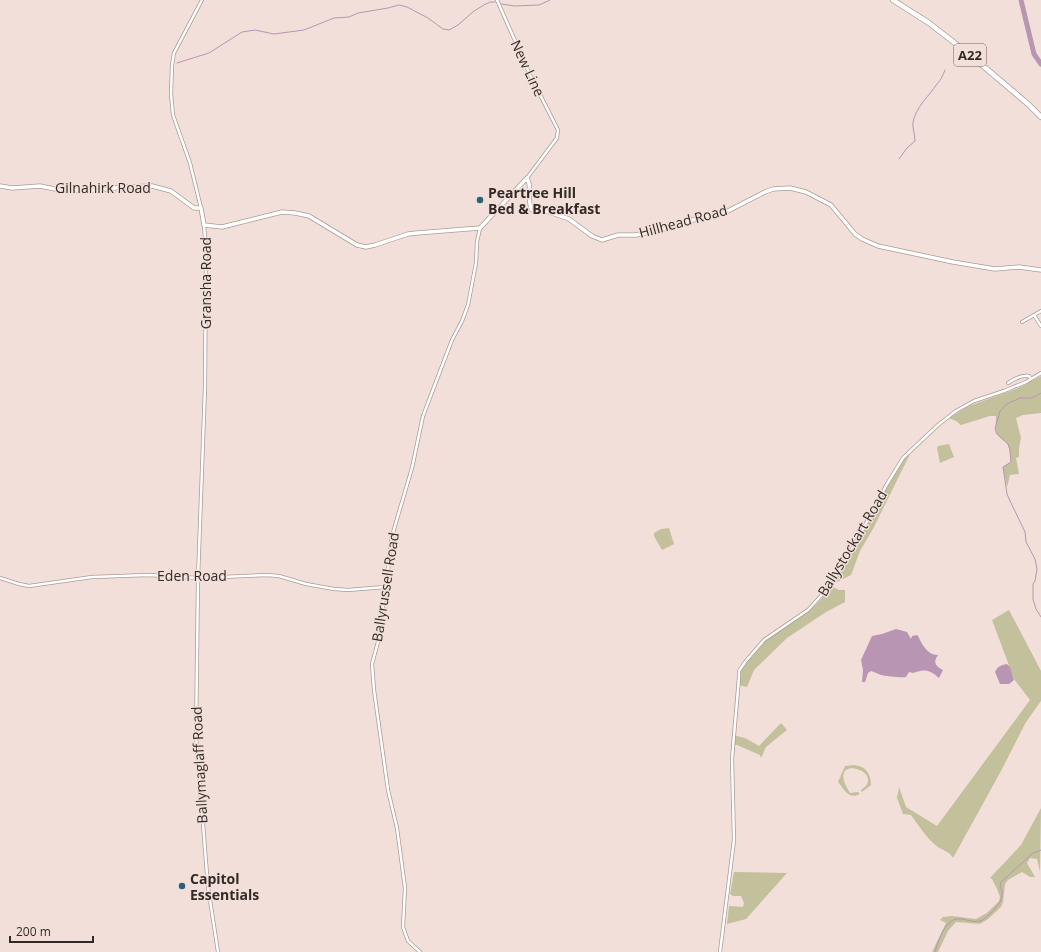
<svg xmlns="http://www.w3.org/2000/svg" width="1041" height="952" viewBox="0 0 1041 952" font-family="'Open Sans',sans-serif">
	<rect width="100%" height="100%" fill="#f3dfd9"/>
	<path fill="#c2c19b" d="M1041 376V413L1023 415 1016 418 1021 438 1019 448V457L1016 458 1019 474 1010 475 1007 487C1006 481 1003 471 1003 467L1011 462C1010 457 1010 450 1008 445 1005 440 996 437 996 430 995 425 996 421 996 416H990L961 425 956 421 949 418 969 406 1016 389Z
		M949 444 954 457 940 463 937 448 938 446Z
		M910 454 873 529 860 551 851 575 837 582 835 580 856 544 899 466 903 459Z
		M669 528 674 544 662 550 654 536V533L661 529Z
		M831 586 839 590H845V602L826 612 787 638 754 670 747 687 738 685C741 646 781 632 808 611 818 604 825 595 831 586Z
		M1009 610 1041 671V701L1026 722 1001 771 953 858C951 853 943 850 938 847 927 839 919 826 911 815L903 814 897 798 899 787 906 807 937 826 1030 700 1014 679 992 620Z
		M781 723 787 730 766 747 761 758 760 755 737 745H733V735L745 738 759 746Z
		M854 765C865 766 871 773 871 785L862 792 861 790C889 771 823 751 850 793L858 792 860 794C848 800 845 790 838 782L845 766Z
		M1041 808 1040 872 1037 859 1030 858 1027 863 1035 877H1030L1022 872 1008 880 1005 884 1003 902 1001 907 988 919 980 924 956 922 948 931 938 952H932L946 923 940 920 943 917 952 916 976 919 987 913 999 901 1000 897 997 889 992 879 990 878 1021 845Z
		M734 872 787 873 746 919 727 924 729 906 743 907 744 903 741 896H733L730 894Z"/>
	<path fill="#b895b3" d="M896 629 907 632 911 639 912 636 917 635 918 636C922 644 927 655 938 655 933 662 935 666 943 670L939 678C929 669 924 669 913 673L909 672 906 677C902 678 885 676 881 675 878 674 875 672 871 671L868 673 865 682H862L863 670 861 660 872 636 882 634Z
		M1007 664 1010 667 1014 680 1009 684H1000L995 672C998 666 1001 665 1007 664Z"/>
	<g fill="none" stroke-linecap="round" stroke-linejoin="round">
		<path stroke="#b895b3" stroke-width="1" d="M501 4 515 6 539 5 550 0
			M177 63 209 53 242 32 255 30 274 34 304 30 334 18 349 17 358 13 388 8 399 5 407 7 428 18 443 29 449 30 458 25 474 11 484 5 490 2H495
			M899 159 907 148 915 141C915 134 912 127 913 122 916 107 929 96 937 84 941 80 943 75 945 70
			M1041 393 1032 398H1020L1007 404 1000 411 995 429 997 434 1008 444 1010 450 1011 462 1003 467 1007 494 1011 503 1025 532 1026 542 1035 559 1037 569 1035 581 1033 584V599L1036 609 1041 617
			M935 952C938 942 942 929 950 922 959 914 971 924 980 921 985 920 997 907 1000 902 1002 898 1002 894 1002 890L1000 888 1001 882 1033 853 1041 850"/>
		<path stroke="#b895b3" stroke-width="5" d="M1021 0 1034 54 1041 64"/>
		<defs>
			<path id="street" d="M497 0 531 77 558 130 557 138 527 178
				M201 208 190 163 173 115 171 94 172 65 174 53 202 0
				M204 225 206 250 205 387 198 578 196 736 208 887 218 952
				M1034 315 1041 326
				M1022 322 1041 311
				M1008 383C1014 379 1023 375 1029 376L1031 379
				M0 578 19 584 29 586 92 577 148 575 199 578 267 575 279 576 306 584 334 589 348 590 385 587
				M420 952 408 941 403 927 405 888 397 828 388 790 374 690 372 664 379 638 385 587 388 573 389 556 392 536 412 468 423 416 452 340 462 321 468 305 476 263 477 242 480 228
				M720 952 734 840 732 759 739 677V671L745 662 764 640 808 610 827 589 855 544 887 484 903 458 938 425 956 411 974 401 1004 391 1026 382 1041 373"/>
			<path id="secondary" d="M0 186 12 188 40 186 60 190H101L122 187 152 186 171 191 194 208H201L204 225 222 227 282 212 295 213 309 216 357 245 366 247 375 245 408 234 417 233 480 228 527 178C533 188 526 200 532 210L546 211 569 219 592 236 602 240 618 235H636L668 228 696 219 724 213 765 192 773 189 790 188 806 192 831 205 855 234 862 239 878 246 953 262 995 269 1019 267 1041 270"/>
			<path id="highway" d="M893 0 929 23 969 54 1028 104 1041 117"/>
		</defs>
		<use href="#street" stroke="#ac9a94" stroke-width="4"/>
		<use href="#secondary" stroke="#ac9a94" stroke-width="5"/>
		<use href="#highway" stroke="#ac9a94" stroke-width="6"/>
		<use href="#street" stroke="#fff" stroke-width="2.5"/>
		<use href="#secondary" stroke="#fff" stroke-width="3.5"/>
		<use href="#highway" stroke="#fff" stroke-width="4.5"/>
	</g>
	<g fill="#27617a" stroke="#f3dfd9" stroke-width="1.5">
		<circle cx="480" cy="200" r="4"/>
		<circle cx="182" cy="886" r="4"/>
	</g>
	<g text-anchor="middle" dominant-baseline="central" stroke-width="3" stroke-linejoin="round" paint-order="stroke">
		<rect fill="#f3dfd9" stroke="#6b605c" stroke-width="1" x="954" y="44" width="32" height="22" rx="3"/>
		<g font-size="13" font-weight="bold" fill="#312a27">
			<text x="970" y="55">A22</text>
		</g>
		<g font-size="14" fill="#312a27" stroke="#f3dfd9">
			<text transform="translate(528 68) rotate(65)">New Line</text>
			<text x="103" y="187">Gilnahirk Road</text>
			<text transform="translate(683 221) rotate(-15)">Hillhead Road</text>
			<text transform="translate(205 283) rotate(-90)">Gransha Road</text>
			<text transform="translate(852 543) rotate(-59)">Ballystockart Road</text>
			<text x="192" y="575">Eden Road</text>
			<text transform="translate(385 587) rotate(-81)">Ballyrussell Road</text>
			<text transform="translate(199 765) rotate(-93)">Ballymaglaff Road</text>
		</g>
		<g font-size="14" font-weight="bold" fill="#312a27" stroke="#f3dfd9" text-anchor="start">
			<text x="488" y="192">Peartree Hill<tspan x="488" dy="16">Bed &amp; Breakfast</tspan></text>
			<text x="190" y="878">Capitol<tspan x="190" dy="16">Essentials</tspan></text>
		</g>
	</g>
	<path d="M10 936v6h83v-6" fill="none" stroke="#312a27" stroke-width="2"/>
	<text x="16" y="936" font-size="12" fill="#312a27" stroke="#f3dfd9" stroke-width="3" paint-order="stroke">200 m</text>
</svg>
